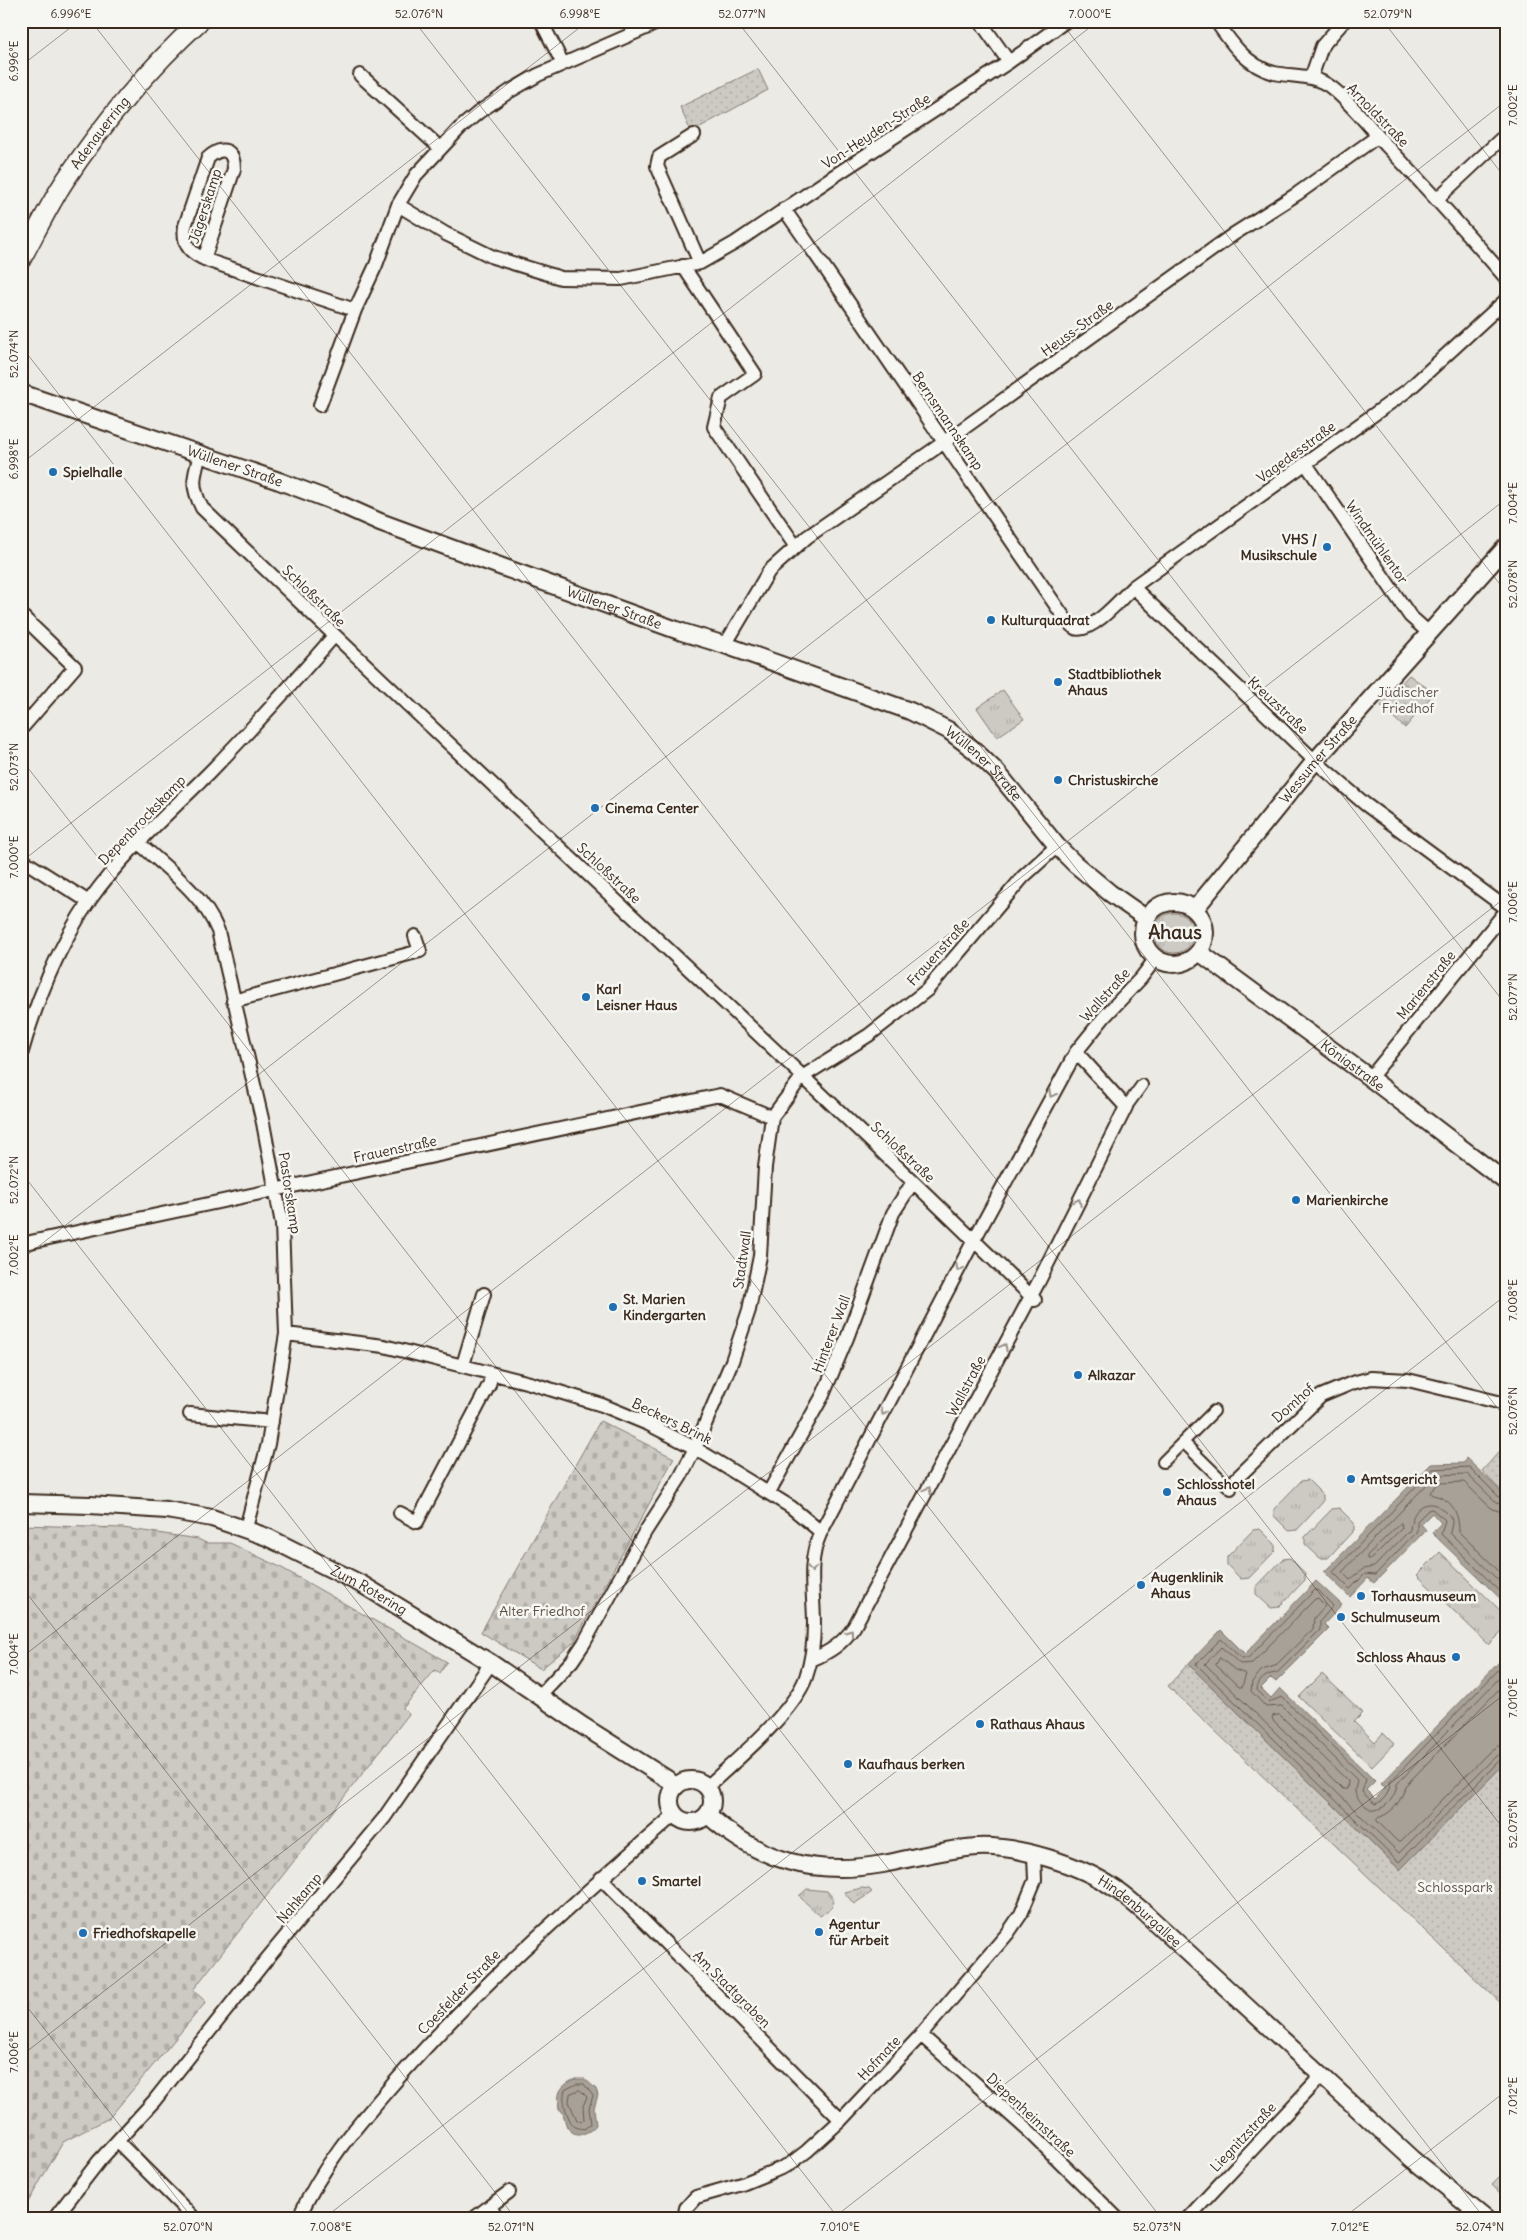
<svg xmlns="http://www.w3.org/2000/svg" width="1527" height="2240" viewBox="0 0 1527 2240" font-family="Delius,sans-serif">
	<defs>
		<pattern id="grass-tufts" width="24" height="20" patternUnits="userSpaceOnUse" patternTransform="scale(1.25)"><rect width="24" height="20" fill="#cdcac4"/><path d="M3 7l-1-3M5 7V3M7 7l1-3M15 17l-1-3M17 17v-4M19 17l1-3" fill="none" stroke="#b1aea8"/></pattern>
		<pattern id="cemetery-stones" width="16" height="16" patternUnits="userSpaceOnUse" patternTransform="scale(1.25)"><rect width="16" height="16" fill="#cdcac4"/><path d="M2 7V4a2 2 0 0 1 4 0v3zM10 15v-3a2 2 0 0 1 4 0v3z" fill="#b1aea8"/></pattern>
		<pattern id="park-dots" width="8" height="8" patternUnits="userSpaceOnUse" patternTransform="scale(1.25)"><rect width="8" height="8" fill="#cdcac4"/><path d="M2 2h.1M6 6h.1" fill="none" stroke="#b1aea8" stroke-width="1.8" stroke-linecap="round"/></pattern>
	</defs>
	<rect width="100%" height="100%" fill="#ebeae5"/>
	<filter id="ink" filterUnits="userSpaceOnUse"><feTurbulence type="fractalNoise" baseFrequency=".02" numOctaves="2"/><feDisplacementMap in="SourceGraphic" scale="10" xChannelSelector="R" yChannelSelector="G"/><feConvolveMatrix kernelMatrix="1 2 1 2 8 2 1 2 1" color-interpolation-filters="sRGB"/></filter>
	<g filter="url(#ink)">
		<path fill="url(#grass-tufts)" stroke="#847a71" d="M1003 690 1024 719 997 737 977 708Z
			M1154 933a20 20 0 1 1 40 0a20 20 0 1 1-40 0Z
			M1308 1480 1323 1495V1502L1297 1530 1289 1531 1274 1516V1509L1301 1481Z
			M1339 1508 1354 1523V1530L1328 1558H1320L1305 1544V1537L1332 1509Z
			M1260 1529 1275 1544V1551L1249 1578 1241 1579 1227 1565V1557L1253 1530Z
			M1440 1552 1506 1616V1628L1489 1645 1417 1575Z
			M1290 1558 1305 1573V1580L1279 1607 1271 1608 1256 1594V1587L1283 1559Z
			M1322 1674 1363 1713 1354 1722 1375 1742 1383 1733 1394 1744 1372 1767 1299 1697Z
			M862 1888 869 1889 872 1892 854 1904 844 1892Z
			M807 1889 827 1891 834 1899 831 1908 820 1916 799 1896Z"/>
		<path fill="url(#cemetery-stones)" stroke="#847a71" d="M1409 675 1434 693 1405 728 1381 706Z
			M600 1421 674 1458 574 1642 541 1669 481 1632Z
			M21 1525 123 1528 198 1539 206 1543H230L280 1567 447 1662 440 1673 435 1670 403 1708 409 1714 193 1990 206 2002 109 2118 63 2142 21 2214Z"/>
		<path fill="url(#park-dots)" stroke="#847a71" d="M758 69 768 90 691 132 680 107Z
			M1506 1444V1496L1482 1471Z
			M1188 1664 1400 1870 1506 1762V2008L1168 1686Z
			M1506 2170V2195L1504 2196 1492 2184Z"/>
		<path fill="#a8a198" stroke="#7c7167" d="M1466 1458 1506 1496V1604L1432 1533 1441 1523 1432 1513 1421 1524 1426 1530 1374 1583 1368 1578 1350 1597 1324 1572 1431 1464 1464 1463Z
			M1316 1581 1342 1605 1324 1624 1329 1629 1276 1682 1271 1678 1261 1688 1271 1698 1280 1688 1375 1781 1366 1790 1375 1799 1386 1788 1381 1784 1506 1655V1762L1400 1870 1188 1664 1221 1630 1245 1654Z
			M575 2079H585L596 2089 598 2095 594 2108 596 2125C589 2134 575 2139 567 2127 565 2123 564 2115 562 2111L559 2109C557 2092 560 2086 575 2079Z"/>
		<g fill="none" stroke-linecap="round" stroke-linejoin="round">
			<path stroke="#675a4f" stroke-width="1" d="M1506 1499 1500 1498 1469 1467 1433 1469 1333 1572 1350 1589 1365 1574 1375 1575 1417 1531V1521L1428 1510 1432 1509 1445 1520 1441 1534 1506 1597
				M1506 1505 1497 1503 1467 1474 1436 1475 1342 1572 1350 1580 1363 1569 1374 1567 1410 1530C1411 1509 1428 1494 1446 1512 1449 1515 1452 1518 1452 1522 1452 1526 1450 1530 1450 1533L1506 1588
				M1506 1513 1492 1509 1464 1482 1439 1483 1430 1492 1432 1495C1452 1498 1459 1513 1459 1532L1506 1578
				M1401 1523 1402 1528 1371 1559H1367V1556Z
				M1220 1658 1235 1670 1246 1674 1242 1687H1239L1216 1665Z
				M1506 1662 1390 1782C1390 1791 1385 1801 1375 1804L1362 1792 1366 1779 1282 1697 1269 1702 1257 1690C1257 1680 1268 1673 1277 1673L1320 1630V1621L1333 1606 1318 1590H1315L1248 1658H1241L1221 1639 1196 1664 1399 1862 1500 1760 1506 1759
				M1506 1671 1397 1784C1396 1795 1388 1808 1375 1810 1367 1809 1356 1800 1355 1791 1355 1787 1357 1783 1357 1780L1282 1706 1266 1707 1251 1691 1252 1682 1262 1670 1275 1666 1313 1629 1314 1618 1325 1606 1318 1598 1315 1599 1252 1663 1240 1664 1221 1647 1205 1664 1399 1853 1496 1756 1506 1752
				M1506 1682 1405 1786C1402 1801 1392 1814 1377 1818V1821L1398 1842H1401L1491 1750 1498 1746 1506 1745
				M1280 1715 1348 1781 1347 1789H1343L1272 1719 1273 1716Z
				M577 2084H584L593 2096 589 2108 591 2124 584 2129C580 2128 575 2128 573 2125 567 2118 561 2098 565 2090Z
				M580 2090 587 2097 583 2106 584 2120 582 2122 577 2120 569 2102 570 2094Z"/>
			<defs>
				<path id="pedestrian" d="M1126 1107 1142 1085
					M1183 1442 1214 1411
					M1163 1462 1183 1442 1231 1489"/>
				<path id="minor" d="M541 21 563 64
					M980 21 1009 62
					M1216 21C1231 43 1247 66 1274 73 1294 77 1315 74 1332 88 1352 104 1367 124 1384 143 1426 187 1466 232 1506 278
					M360 75 440 148
					M1311 78 1322 46 1344 21
					M694 135 659 157 657 166 700 263
					M1437 199 1501 139
					M398 205 446 234 493 257 561 278 621 279 700 263 735 243 834 176 1009 62 1066 21
					M784 209C877 342 967 477 1059 610 1063 616 1069 625 1075 628 1090 635 1123 597 1133 587L1408 390 1506 300
					M204 259 234 169C234 149 222 145 208 158L185 226C182 246 191 254 209 261L355 310
					M683 266 755 374 721 398 714 427 796 547
					M320 405 355 310 376 265 398 205 416 175 460 128 479 112 510 91 538 75 662 21
					M200 455C193 478 191 486 202 508 477 775 762 1032 1035 1300
					M1306 464 1410 616 1429 633
					M1133 587 1315 761 1365 804 1506 908
					M21 615 75 667 21 729
					M725 645 769 571 807 537 943 443 1234 234 1297 194 1378 136
					M139 843C168 870 203 894 218 931L263 1123 282 1224 286 1334 268 1444 246 1528
					M21 859 89 902
					M233 1001 420 951 415 936
					M21 1055C35 1004 59 944 90 900 123 853 168 814 209 773 252 729 293 683 334 636
					M1370 1078 1506 911
					M21 1244 720 1095 772 1117
					M286 1334 384 1346 530 1383 602 1405 648 1424 695 1448 791 1507 821 1532
					M463 1365 484 1294
					M190 1414 272 1422
					M1234 1481 1321 1396 1352 1383 1371 1378 1408 1380 1506 1404
					M769 1492 823 1395 847 1338 893 1213 913 1182
					M400 1513 417 1522 489 1385 492 1374
					M811 1660C830 1652 842 1644 854 1627L1038 1283 1126 1107 1076 1052
					M540 1695 572 1661 584 1643 645 1532 681 1476 695 1448 732 1361 749 1310 760 1256 765 1167 772 1117 802 1077 869 1035 927 990 1023 877 1057 846
					M707 1787C735 1761 794 1712 806 1677 812 1660 814 1641 814 1624 814 1593 807 1563 820 1534L974 1240 1076 1052 1105 1016 1141 978 1156 958
					M601 1878 841 2120
					M921 2035 1031 2133 1118 2219
					M118 2142 195 2219
					M490 2206 509 2192
					M54 2219 99 2161 154 2101 266 1960 384 1818 491 1663
					M298 2219C324 2163 354 2129 394 2083 479 1985 577 1900 675 1814
					M473 2219 490 2206 497 2219
					M684 2219 686 2208 696 2197 742 2184 774 2171 790 2164 807 2151 841 2120 921 2035 1008 1933 1021 1914 1035 1880 1034 1855
					M1187 2219 1321 2076
					M1463 2219 1473 2209"/>
				<g id="tertiary">
					<path id="s1" d="M21 393 279 481 335 502 380 522 505 568 682 632 725 645 910 711 948 730 974 750 997 772 1057 846 1075 864 1110 893 1147 919"/>
					<circle cx="1174" cy="933" r="31"/>
					<path id="s2" d="M1195 909 1315 761 1506 547"/>
					<path id="s3" d="M1199 952 1370 1078 1506 1182"/>
					<path id="s4" d="M21 1503 90 1505 167 1510 212 1518 267 1537 363 1585 491 1663 583 1726 667 1779 675 1787"/>
					<circle cx="691" cy="1801" r="21"/>
					<path id="s5" d="M708 1815C760 1862 815 1876 883 1864 914 1858 946 1849 977 1847 1018 1845 1081 1865 1114 1888 1125 1895 1134 1904 1144 1912L1412 2159 1486 2219"/>
				</g>
				<g id="secondary">
					<path id="s6" d="M21 260C35 234 48 207 64 182 103 123 148 69 200 21"/>
				</g>
			</defs>
			<use href="#pedestrian" stroke="#3b2a1e" stroke-width="14"/>
			<use href="#minor" stroke="#3b2a1e" stroke-width="16"/>
			<use href="#tertiary" stroke="#3b2a1e" stroke-width="20"/>
			<use href="#secondary" stroke="#3b2a1e" stroke-width="21"/>
			<use href="#pedestrian" stroke="#f6f6f2" stroke-width="10"/>
			<use href="#minor" stroke="#f6f6f2" stroke-width="12"/>
			<use href="#tertiary" stroke="#f6f6f2" stroke-width="16"/>
			<use href="#secondary" stroke="#f6f6f2" stroke-width="18"/>
		</g>
		<defs><path id="oneway-chevron" d="M-2-3.5L2.5 0L-2 3.5" fill="none" stroke-width="1.6" stroke-linecap="round" stroke-linejoin="round" transform="scale(1.25)"/></defs>
		<g stroke="#989088">
			<use href="#oneway-chevron" transform="translate(1052 1094) rotate(119)"/>
			<use href="#oneway-chevron" transform="translate(1078 1202) rotate(-63)"/>
			<use href="#oneway-chevron" transform="translate(959 1268) rotate(118)"/>
			<use href="#oneway-chevron" transform="translate(1004 1347) rotate(-62)"/>
			<use href="#oneway-chevron" transform="translate(884 1412) rotate(117)"/>
			<use href="#oneway-chevron" transform="translate(928 1490) rotate(-62)"/>
			<use href="#oneway-chevron" transform="translate(812 1569) rotate(91)"/>
			<use href="#oneway-chevron" transform="translate(850 1633) rotate(-55)"/>
		</g>
	</g>
	<path fill="none" stroke="#3b2a1e" stroke-width="1" stroke-opacity="0.45" d="M91 21 1506 1832M414 21 1506 1419M737 21 1506 1005M1060 21 1506 592M1383 21 1506 179M21 66 79 21M21 346 1485 2219M21 464 588 21M21 759 1162 2219M21 862 1098 21M21 1172 839 2219M21 1260 1506 101M21 1586 516 2219M21 1658 1506 499M21 1999 193 2219M21 2056 1506 897M323 2219 1506 1295M832 2219 1506 1693M1342 2219 1506 2091"/>
	<g fill="#1f6fb2" stroke="#f6f6f2" stroke-width="2">
		<circle cx="53" cy="472" r="5"/>
		<circle cx="1327" cy="547" r="5"/>
		<circle cx="991" cy="620" r="5"/>
		<circle cx="1058" cy="682" r="5"/>
		<circle cx="1058" cy="780" r="5"/>
		<circle cx="595" cy="808" r="5"/>
		<circle cx="586" cy="997" r="5"/>
		<circle cx="1296" cy="1200" r="5"/>
		<circle cx="613" cy="1307" r="5"/>
		<circle cx="1078" cy="1375" r="5"/>
		<circle cx="1351" cy="1479" r="5"/>
		<circle cx="1167" cy="1492" r="5"/>
		<circle cx="1141" cy="1585" r="5"/>
		<circle cx="1361" cy="1596" r="5"/>
		<circle cx="1341" cy="1617" r="5"/>
		<circle cx="1456" cy="1657" r="5"/>
		<circle cx="980" cy="1724" r="5"/>
		<circle cx="848" cy="1764" r="5"/>
		<circle cx="642" cy="1881" r="5"/>
		<circle cx="819" cy="1932" r="5"/>
		<circle cx="83" cy="1933" r="5"/>
	</g>
	<g text-anchor="middle" dominant-baseline="central" stroke-width="5" stroke-linejoin="round" paint-order="stroke">
		<g font-size="14" fill="#3b2a1e" stroke="#f6f6f2">
			<text transform="translate(1378 115) rotate(46)">Arnoldstraße</text>
			<text transform="translate(876 131) rotate(-33)">Von-Heyden-Straße</text>
			<text stroke="none"><textPath href="#s6" startOffset="150">Adenauerring</textPath></text>
			<text transform="translate(205 206) rotate(-72)">Jägerskamp</text>
			<text transform="translate(1077 328) rotate(-36)">Heuss-Straße</text>
			<text transform="translate(948 421) rotate(56)">Bernsmannskamp</text>
			<text transform="translate(1296 452) rotate(-36)">Vagedesstraße</text>
			<text stroke="none"><textPath href="#s1" startOffset="226">Wüllener Straße</textPath></text>
			<text transform="translate(1377 542) rotate(55)">Windmühlentor</text>
			<text transform="translate(314 596) rotate(44)">Schloßstraße</text>
			<text stroke="none"><textPath href="#s1" startOffset="631">Wüllener Straße</textPath></text>
			<text transform="translate(1278 705) rotate(43)">Kreuzstraße</text>
			<text stroke="none"><textPath href="#s2" startOffset="194">Wessumer Straße</textPath></text>
			<text stroke="none"><textPath href="#s1" startOffset="1036">Wüllener Straße</textPath></text>
			<text transform="translate(142 820) rotate(-46)">Depenbrockskamp</text>
			<text transform="translate(609 873) rotate(43)">Schloßstraße</text>
			<text transform="translate(938 952) rotate(-48)">Frauenstraße</text>
			<text transform="translate(1426 985) rotate(-51)">Marienstraße</text>
			<text transform="translate(1105 995) rotate(-48)">Wallstraße</text>
			<text stroke="none"><textPath href="#s3" startOffset="191">Königstraße</textPath></text>
			<text transform="translate(395 1149) rotate(-12)">Frauenstraße</text>
			<text transform="translate(903 1152) rotate(43)">Schloßstraße</text>
			<text transform="translate(290 1193) rotate(81)">Pastorskamp</text>
			<text transform="translate(742 1260) rotate(-82)">Stadtwall</text>
			<text transform="translate(831 1334) rotate(-69)">Hinterer Wall</text>
			<text transform="translate(966 1386) rotate(-62)">Wallstraße</text>
			<text transform="translate(1293 1403) rotate(-42)">Domhof</text>
			<text transform="translate(672 1421) rotate(26)">Beckers Brink</text>
			<text stroke="none"><textPath href="#s4" startOffset="365">Zum Rotering</textPath></text>
			<text transform="translate(299 1898) rotate(-50)">Nahkamp</text>
			<text stroke="none"><textPath href="#s5" startOffset="464">Hindenburgallee</textPath></text>
			<text transform="translate(732 1989) rotate(45)">Am Stadtgraben</text>
			<text transform="translate(459 1992) rotate(-46)">Coesfelder Straße</text>
			<text transform="translate(879 2058) rotate(-47)">Hofmate</text>
			<text transform="translate(1031 2115) rotate(43)">Diepenheimstraße</text>
			<text transform="translate(1243 2137) rotate(-47)">Liegnitzstraße</text>
		</g>
		<g font-size="14" font-weight="bold" fill="#3b2a1e" stroke="#f6f6f2" text-anchor="start">
			<text x="63" y="472">Spielhalle</text>
			<text x="1317" y="539" text-anchor="end">VHS /<tspan x="1317" dy="16">Musikschule</tspan></text>
			<text x="1001" y="620">Kulturquadrat</text>
			<text x="1068" y="674">Stadtbibliothek<tspan x="1068" dy="16">Ahaus</tspan></text>
			<text x="1068" y="780">Christuskirche</text>
			<text x="605" y="808">Cinema Center</text>
			<text x="596" y="989">Karl<tspan x="596" dy="16">Leisner Haus</tspan></text>
			<text x="1306" y="1200">Marienkirche</text>
			<text x="623" y="1299">St. Marien<tspan x="623" dy="16">Kindergarten</tspan></text>
			<text x="1088" y="1375">Alkazar</text>
			<text x="1361" y="1479">Amtsgericht</text>
			<text x="1177" y="1484">Schlosshotel<tspan x="1177" dy="16">Ahaus</tspan></text>
			<text x="1151" y="1577">Augenklinik<tspan x="1151" dy="16">Ahaus</tspan></text>
			<text x="1371" y="1596">Torhausmuseum</text>
			<text x="1351" y="1617">Schulmuseum</text>
			<text x="1446" y="1657" text-anchor="end">Schloss Ahaus</text>
			<text x="990" y="1724">Rathaus Ahaus</text>
			<text x="858" y="1764">Kaufhaus berken</text>
			<text x="652" y="1881">Smartel</text>
			<text x="829" y="1924">Agentur<tspan x="829" dy="16">für Arbeit</tspan></text>
			<text x="93" y="1933">Friedhofskapelle</text>
		</g>
		<g font-size="14" fill="#605248" stroke="#f6f6f2">
			<text x="1408" y="692">Jüdischer<tspan x="1408" dy="16">Friedhof</tspan></text>
			<text x="542" y="1611">Alter Friedhof</text>
			<text x="1455" y="1887">Schlosspark</text>
		</g>
		<g font-size="19" font-weight="bold" fill="#3b2a1e" stroke="#f6f6f2">
			<text x="1175" y="932">Ahaus</text>
		</g>
	</g>
	<rect width="1527" height="2240" fill="none" stroke="#f6f6f2" stroke-width="55"/>
	<rect x="28" y="28" width="1472" height="2184" fill="none" stroke="#3b2a1e" stroke-width="2"/>
	<g font-size="12" text-anchor="middle" fill="#3b2a1e">
		<text x="71" y="18">6.996°E</text>
		<text x="419" y="18">52.076°N</text>
		<text x="580" y="18">6.998°E</text>
		<text x="742" y="18">52.077°N</text>
		<text x="1090" y="18">7.000°E</text>
		<text x="1388" y="18">52.079°N</text>
		<text transform="translate(14 61) rotate(-90)" y="4">6.996°E</text>
		<text transform="translate(1513 105) rotate(-90)" y="4">7.002°E</text>
		<text transform="translate(14 354) rotate(-90)" y="4">52.074°N</text>
		<text transform="translate(14 459) rotate(-90)" y="4">6.998°E</text>
		<text transform="translate(1513 503) rotate(-90)" y="4">7.004°E</text>
		<text transform="translate(1513 584) rotate(-90)" y="4">52.078°N</text>
		<text transform="translate(14 767) rotate(-90)" y="4">52.073°N</text>
		<text transform="translate(14 857) rotate(-90)" y="4">7.000°E</text>
		<text transform="translate(1513 902) rotate(-90)" y="4">7.006°E</text>
		<text transform="translate(1513 997) rotate(-90)" y="4">52.077°N</text>
		<text transform="translate(14 1180) rotate(-90)" y="4">52.072°N</text>
		<text transform="translate(14 1255) rotate(-90)" y="4">7.002°E</text>
		<text transform="translate(1513 1300) rotate(-90)" y="4">7.008°E</text>
		<text transform="translate(1513 1411) rotate(-90)" y="4">52.076°N</text>
		<text transform="translate(14 1654) rotate(-90)" y="4">7.004°E</text>
		<text transform="translate(1513 1698) rotate(-90)" y="4">7.010°E</text>
		<text transform="translate(1513 1824) rotate(-90)" y="4">52.075°N</text>
		<text transform="translate(14 2052) rotate(-90)" y="4">7.006°E</text>
		<text transform="translate(1513 2096) rotate(-90)" y="4">7.012°E</text>
		<text x="188" y="2231">52.070°N</text>
		<text x="331" y="2231">7.008°E</text>
		<text x="511" y="2231">52.071°N</text>
		<text x="840" y="2231">7.010°E</text>
		<text x="1157" y="2231">52.073°N</text>
		<text x="1350" y="2231">7.012°E</text>
		<text x="1480" y="2231">52.074°N</text>
	</g>
</svg>
